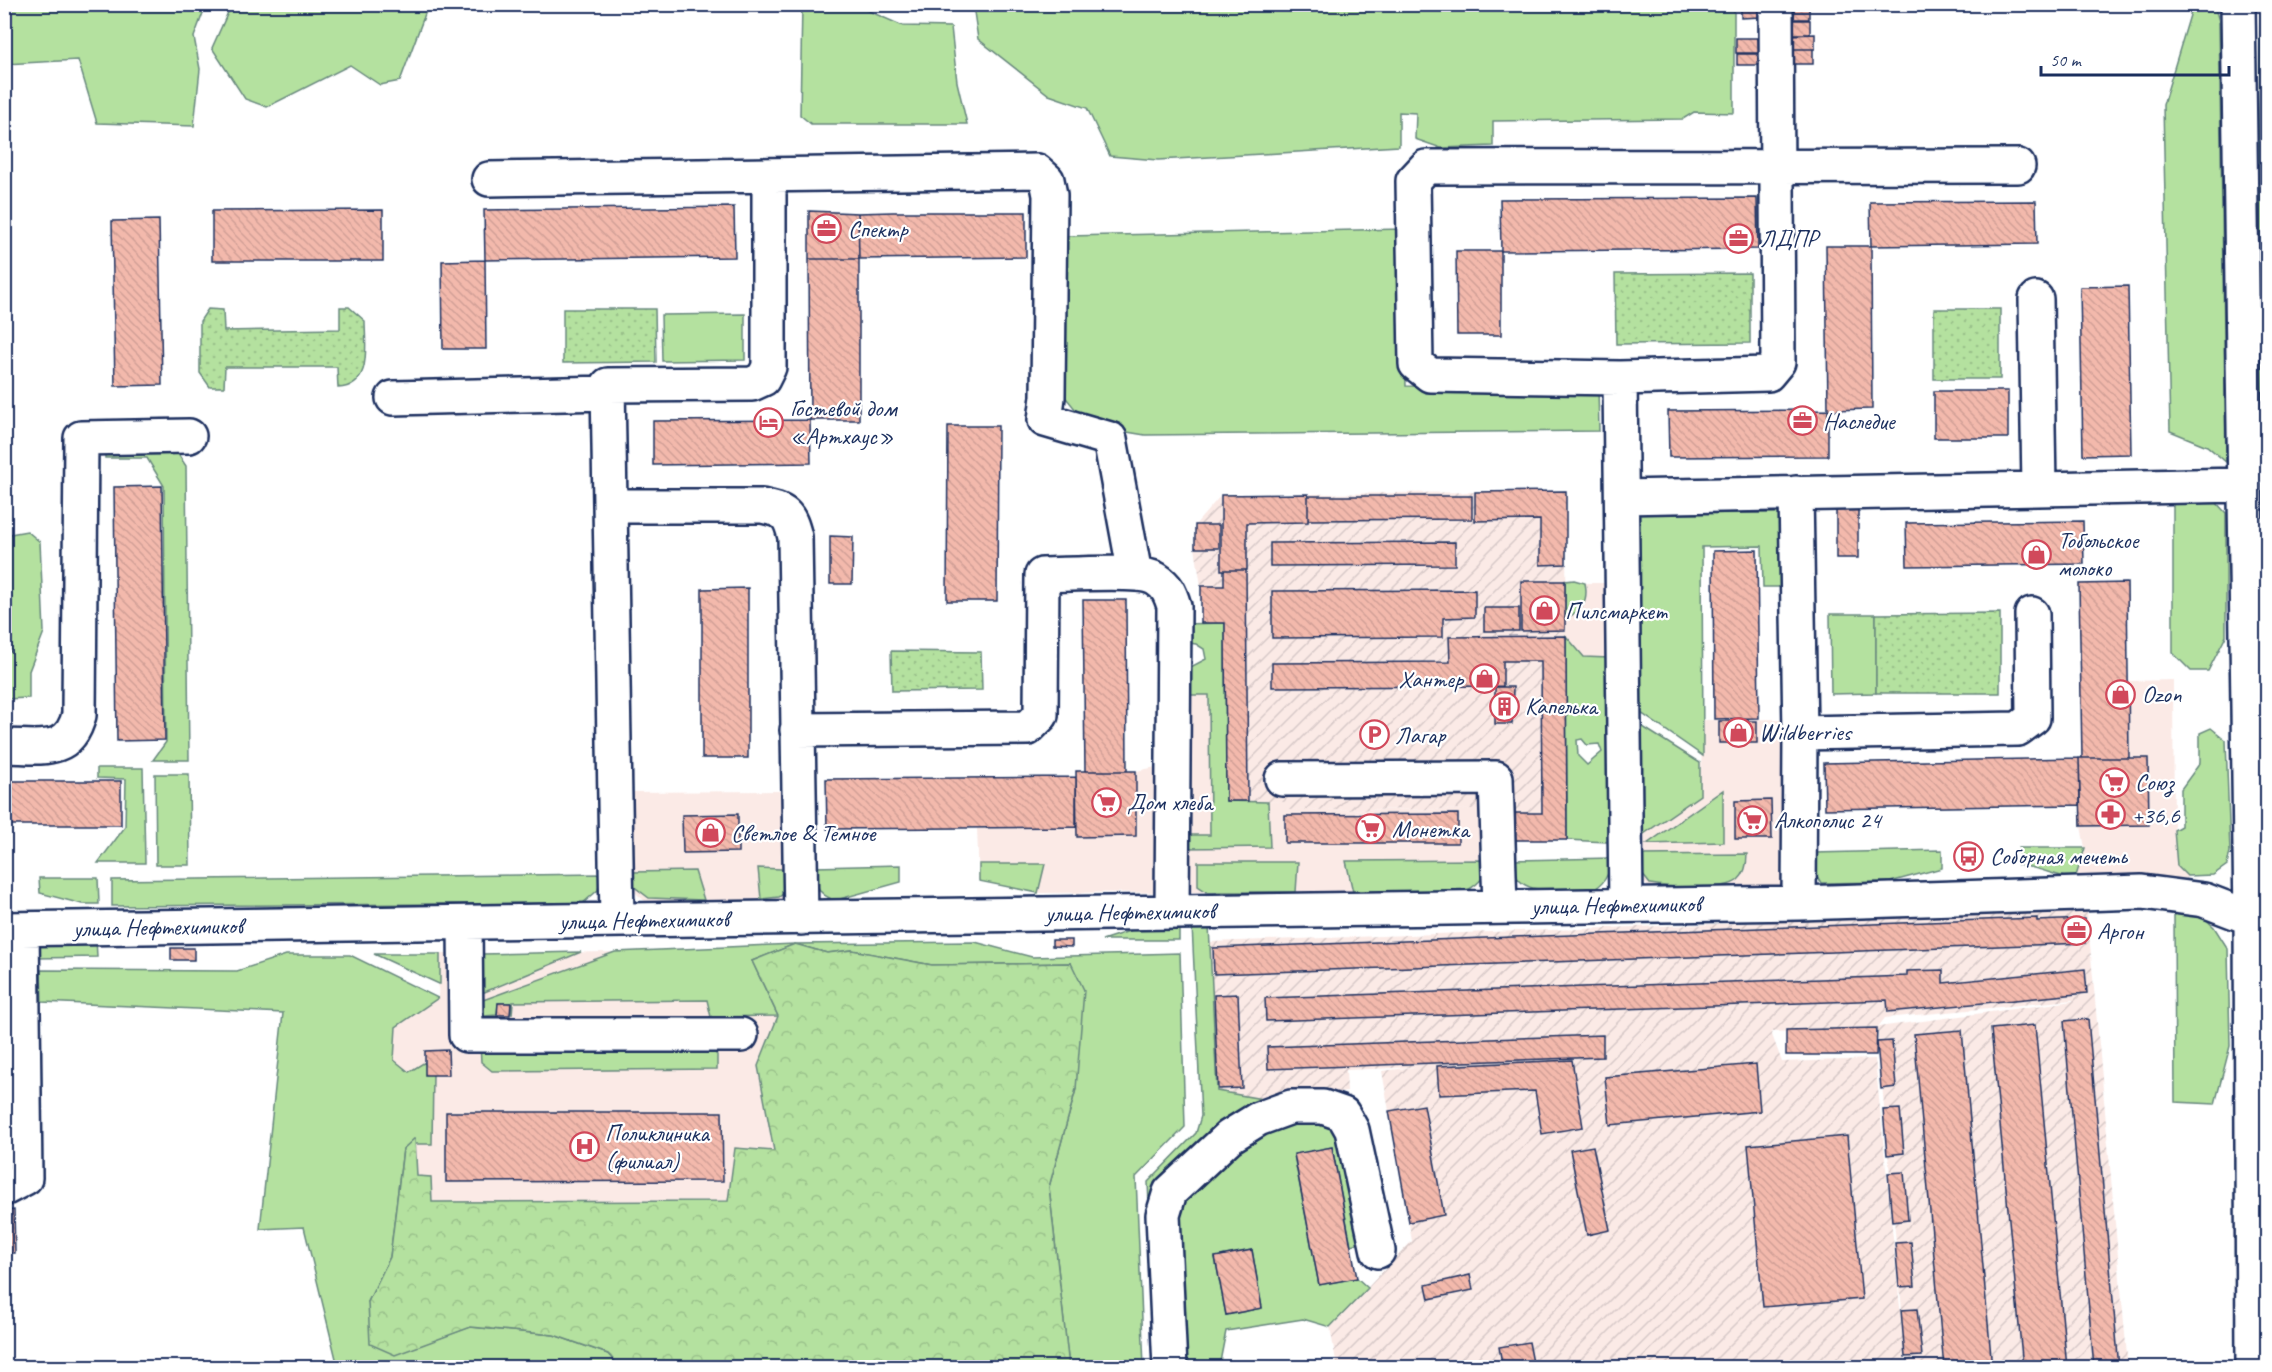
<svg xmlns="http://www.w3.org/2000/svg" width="2272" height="1372" viewBox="0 0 2272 1372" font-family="Caveat,sans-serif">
	<defs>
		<pattern id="industrial-furrows" width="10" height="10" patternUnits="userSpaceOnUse" patternTransform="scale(1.5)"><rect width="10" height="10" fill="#fbeae6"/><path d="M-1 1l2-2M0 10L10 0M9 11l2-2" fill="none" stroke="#d7c9c8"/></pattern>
		<pattern id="forest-crowns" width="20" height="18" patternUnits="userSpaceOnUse" patternTransform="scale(1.5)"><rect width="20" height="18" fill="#b4e19f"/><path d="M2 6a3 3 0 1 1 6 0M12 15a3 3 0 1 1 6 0" fill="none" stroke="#9ac18b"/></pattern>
		<pattern id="park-dots" width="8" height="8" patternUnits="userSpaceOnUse" patternTransform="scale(1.5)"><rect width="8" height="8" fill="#b4e19f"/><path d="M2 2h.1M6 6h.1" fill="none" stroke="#9ac18b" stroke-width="1.8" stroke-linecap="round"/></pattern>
		<pattern id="building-back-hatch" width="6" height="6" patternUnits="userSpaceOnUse" patternTransform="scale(1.5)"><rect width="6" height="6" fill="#f3b9ac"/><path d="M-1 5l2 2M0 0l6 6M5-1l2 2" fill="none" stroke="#d09f96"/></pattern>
	</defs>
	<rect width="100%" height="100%" fill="#fff"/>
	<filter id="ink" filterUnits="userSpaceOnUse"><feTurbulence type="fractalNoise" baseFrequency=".0167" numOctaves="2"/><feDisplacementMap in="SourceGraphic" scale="12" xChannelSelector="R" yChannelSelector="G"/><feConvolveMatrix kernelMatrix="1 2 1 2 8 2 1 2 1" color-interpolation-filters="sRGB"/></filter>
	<g filter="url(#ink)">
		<path fill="#fbeae6" d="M1574 580 1585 583H1608L1609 658 1584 657 1566 636 1565 581Z
			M2173 680 2174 830 2177 866 2187 876 2185 883 2073 885 2085 848 2081 826 2079 758H2129L2128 681Z
			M1161 695H1209L1210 835 1270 847 1268 802H1285V810L1491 809 1493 840 1478 885 1466 891 1038 893 979 881 977 828 1076 827V771H1136L1161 766Z
			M1787 719 1786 891H1653L1642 881 1635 840 1700 795 1703 720Z
			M783 791 789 894 783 901 777 904 647 903 630 888 628 792Z
			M795 944 778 1016 758 1066 774 1151 728 1201 432 1202 417 1176 415 1144H432L409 1072 394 1060 396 1027 438 997 440 954 615 952Z"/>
		<path fill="url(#industrial-furrows)" fill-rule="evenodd" d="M1566 491 1567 840H1511L1491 809 1285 810V802L1226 801 1225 624 1201 623V586L1195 548V525L1221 495Z
			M2087 911 2128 1367H1907L1877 1028 1771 1032 1782 1062 1875 1059 1906 1367H1337L1330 1327 1412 1241 1382 1071 1415 1067 1346 1070 1347 1092 1268 1100 1217 1092 1210 942ZM2073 1000V1001L1878 1027 1885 1018Z"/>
		<path fill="#b4e19f" stroke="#68887e" stroke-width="1.5" fill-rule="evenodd" d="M4 5H206L194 37 200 69 194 126 97 123 78 60 5 64Z
			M229 5 426 4V11L400 81 380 85 350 65 267 107 245 99 212 48 229 10Z
			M802 5H855L903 26 951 27 957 82 967 124H811L800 115Z
			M973 5H1734V113L1694 112 1683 119 1493 121V146L1441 148 1415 139 1416 113 1399 112V146L1158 160 1110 156 1087 108 1049 95 978 39Z
			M2193 5H2214L2219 21 2226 462 2207 446 2170 431 2163 105Z
			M2261 5H2268V502H2262L2257 241Z
			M1403 229 1406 386 1598 387 1599 431 1145 435 1109 429 1080 415 1058 388V243L1067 236Z
			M745 314V360L662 361 661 315Z
			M105 445 176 451 186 466 189 760H153L166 742 164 486 147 458H105Z
			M2173 496H2210L2226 513V636L2208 671H2191L2173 653Z
			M1780 513V587H1763L1762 546 1702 547 1703 756 1634 708 1633 514Z
			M27 531 40 542 44 632 29 671V698L5 699 4 652 10 651 8 562 5 560V535Z
			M1574 580 1585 583C1589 602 1581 611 1565 619V581Z
			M1830 614H1876V693L1831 694Z
			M1225 623 1226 801 1268 802 1270 847 1187 848 1186 835H1210L1209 695H1184L1183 665 1191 667 1206 659 1204 649 1196 644 1183 642V624Z
			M1566 636 1584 657 1609 658 1612 836 1607 842 1567 840ZM1582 739 1587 745 1599 744 1602 752 1587 765 1578 756 1577 740Z
			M1635 722 1700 763V795L1635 840Z
			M2211 728 2226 740 2230 852 2227 865 2213 875 2187 876 2177 866 2174 830 2181 826V789L2200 763V733Z
			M97 768H143L145 863H98L125 827 126 779 97 778Z
			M155 774H189L190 865H156Z
			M1723 790V842L1647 844Z
			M2019 848H2085L2075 879C2055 876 2038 867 2018 865Z
			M1942 850V868L1890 882 1821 883 1814 871V853Z
			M1747 854C1747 863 1746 873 1738 880 1724 892 1668 887 1650 884L1639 870V855Z
			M1612 858C1610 870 1606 885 1593 889 1587 891 1576 889 1569 889 1544 890 1513 894 1513 860Z
			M1486 860C1485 877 1481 883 1466 891L1353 892 1346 861Z
			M1198 862H1298L1296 892H1207L1198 886Z
			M979 864H1045L1038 893 979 881Z
			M901 865V882L836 900C817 896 816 884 815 867Z
			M758 868 781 869 787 874 788 890 779 897 761 899Z
			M695 871 704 900 649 898 632 885 631 872Z
			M601 874 598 890 583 903 112 906V880Z
			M39 878H98L99 904H82L40 893Z
			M2174 912 2199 913 2214 927 2228 949 2230 1046 2215 1104 2175 1102Z
			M1151 924H1179V940H1102Z
			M1192 925H1209L1217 1091 1268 1100 1171 1176 1156 1367 1148 1182 1196 1133 1201 1116Z
			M96 938 97 957 37 958 38 948 43 943Z
			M975 942 1032 957 1180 953 1185 1127 1136 1177 1144 1367H1069L1049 1187 1076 1089 1071 963 932 965 852 950 827 953 795 944 752 961 778 1016 711 1017 707 1000 513 1002 512 1015 511 1003H498L497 1015 484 1016 483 1000 615 952 795 944Z
			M581 952 482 993 483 954Z
			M374 954H440V984H439Z
			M286 955H350L438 998 396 1027 394 1060 409 1072 425 1062 433 1075 432 1144H415V1139L403 1149 390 1257 368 1302 395 1354 470 1327 554 1335 608 1354 620 1367H338L304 1227 260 1229 283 1013 42 1002 41 970 237 971Z
			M704 1043 717 1055V1069L492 1071 481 1062 480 1044Z
			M1336 1119 1363 1242 1351 1245 1332 1147 1294 1155 1319 1285 1357 1278 1368 1288 1330 1327 1303 1319 1226 1331 1219 1367H1178L1171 1224 1191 1178 1270 1121ZM1252 1250 1262 1308 1226 1315 1215 1257Z"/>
		<path fill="url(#forest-crowns)" stroke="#68887e" stroke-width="1.5" d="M795 944 827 953 852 950 932 965 1071 963 1084 990 1076 1089 1049 1187 1069 1367H620L608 1354 554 1335 471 1327 395 1355 370 1344 368 1302 390 1257 403 1149 415 1138 417 1176 431 1177 432 1202 728 1201 735 1148 774 1151 758 1066 778 1016 752 961Z"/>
		<path fill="url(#park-dots)" stroke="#68887e" stroke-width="1.5" d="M1750 273V343L1616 344 1615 274Z
			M340 307H349L365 321C365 346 373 386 338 388L337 367H225L224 387H210L200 373V321L208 309 223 310 224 331 340 329Z
			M563 309H655L656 362 563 363Z
			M1934 309H2000V379H1934Z
			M2000 613V693H1876V614Z
			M891 651 981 652 982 690 892 691Z"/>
		<path fill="url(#building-back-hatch)" stroke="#1b2f5e" stroke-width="1.5" d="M1741 6H1761V17L1741 18Z
			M1790 7H1809V19H1790Z
			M1790 20H1810V34H1791Z
			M1815 34V49H1791V35Z
			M1736 38H1758L1759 53H1736Z
			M1791 49H1813V64H1791Z
			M1737 54H1759V65H1737Z
			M1757 198 1758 249 1501 251 1500 199Z
			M2036 201 2037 244 1871 246 1870 202Z
			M734 207 735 257 485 260 484 210Z
			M383 210V261H212V211Z
			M809 211 858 213 859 259H809Z
			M893 212H1026V257L859 259 858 213Z
			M159 220 162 385 115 386 112 221Z
			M1826 246H1871L1872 409 1828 410Z
			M1456 251H1501V335H1457Z
			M809 259H859V420H810Z
			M485 260 486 349H443L442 261Z
			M2128 286 2131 454 2083 455 2080 287Z
			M1934 391H2008V438H1934Z
			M1828 410V456L1669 457 1668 411Z
			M810 420 811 463 653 465V421Z
			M948 426H998L997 601H947Z
			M162 486 165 740 117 741 114 487Z
			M1566 491V564L1540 565V520L1475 521V492Z
			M1308 494V522L1247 523V570H1221V495Z
			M1308 496H1472V519L1308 520Z
			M1836 510H1858V558H1836Z
			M2083 521 2084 564 1907 566 1906 523Z
			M1195 525H1219V548H1195Z
			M830 536 853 537 852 584H830Z
			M1455 542V565L1270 566V543Z
			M1757 550 1759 718 1714 719 1713 551Z
			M1224 570H1246L1248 801H1226L1225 623H1201V586H1224Z
			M1521 581H1565V630L1521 631Z
			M2127 583 2129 758H2082L2079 584Z
			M748 588V758H702V589Z
			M1475 590V617L1443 618V637L1272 638V591Z
			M1083 600H1126L1127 771H1085Z
			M4 603H9L10 652H4Z
			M1484 608H1519V631H1484Z
			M1566 636 1567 840H1511V813H1542L1541 661H1503V686L1272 687V663L1450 662 1449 637Z
			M1495 687H1513L1512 724H1495Z
			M1719 721H1757V743H1719Z
			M2079 758 2080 805 1825 809 1824 763Z
			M2079 758H2148L2149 825 2081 826Z
			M1076 771H1136V836L1077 837Z
			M1076 777V827L827 829 826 779Z
			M4 781H121V825H4Z
			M1771 800 1772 839H1735V801Z
			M738 814V852L683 853 682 815Z
			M1458 814V843H1285V815Z
			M1958 851H1979V862L1959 863Z
			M2037 918V921L2084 919 2085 943 1214 974 1213 948Z
			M1052 940H1072V947L1052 946Z
			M171 948H194V960H171Z
			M2085 969 2087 993 1888 1012 1887 1000 1266 1021 1265 998 1907 976V971L1943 970V983Z
			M1238 994 1242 1088 1218 1089 1214 995Z
			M498 1003H511L510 1015H497Z
			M2088 1019 2119 1368H2094L2064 1021Z
			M2035 1025 2067 1368H2023L1991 1029Z
			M1877 1028 1876 1055H1786V1030Z
			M1962 1030 1992 1368H1944L1914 1034Z
			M1603 1035V1057L1268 1069 1267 1047Z
			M1892 1041 1896 1087 1881 1089 1877 1042Z
			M448 1050 449 1075H425V1051Z
			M1572 1060 1583 1127 1542 1134 1535 1091 1439 1095 1437 1066Z
			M1756 1064 1760 1111 1610 1125 1605 1077Z
			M1424 1105 1444 1215 1409 1222 1389 1111Z
			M1900 1109 1904 1153 1887 1155 1883 1110Z
			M446 1112H722L723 1181 446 1182Z
			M1847 1136 1862 1299 1763 1307 1748 1145Z
			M1593 1146 1610 1230 1587 1235 1570 1150Z
			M1332 1147 1357 1278 1319 1285 1294 1154Z
			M1904 1172 1908 1220 1892 1222 1888 1173Z
			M14 1210 15 1253H4V1211Z
			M1911 1242 1915 1286 1899 1287 1895 1243Z
			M1252 1250 1262 1308 1226 1315 1215 1257Z
			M1470 1275 1473 1290 1429 1299 1426 1285Z
			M1917 1309 1922 1356 1905 1357 1901 1310Z
			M1529 1342 1534 1368H1503L1499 1347Z"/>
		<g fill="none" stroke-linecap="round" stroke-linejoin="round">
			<defs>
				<path id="minor" d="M2238 4 2251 918 2253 1368
					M489 179 1037 171 1047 180 1050 195 1048 397 1045 420 1110 439 1135 574
					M2036 299 2039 489
					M1620 378 1430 375 1416 364 1413 181 1426 167 2018 166
					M393 398 608 393
					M1796 493 1800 733 1799 903
					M1622 497 2244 485
					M610 506H762C785 511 789 513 795 537L801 918
					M797 730 1028 728 1041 715 1042 575C1065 575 1140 569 1156 579 1167 586 1170 593 1174 606L1172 912
					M1800 733 2018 729 2033 718 2032 614
					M4 746C38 746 69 756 79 715L81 438 189 436
					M1282 779 1496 778 1500 907
					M1626 905 1620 378 1768 374 1778 362 1776 4
					M617 920 608 385 752 384 763 379 769 367V176
					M465 923 466 1035H741
					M4 929 1799 903 2142 892 2204 900 2251 918
					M4 1189 25 1178 22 929
					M1170 1368 1163 1215 1170 1192 1229 1137 1258 1119 1291 1107H1323L1343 1114 1352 1130 1378 1251"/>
			</defs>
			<use href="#minor" stroke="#1b2f5e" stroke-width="38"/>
			<use href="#minor" stroke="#fff" stroke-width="33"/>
		</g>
	</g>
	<defs>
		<symbol id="office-ring" viewBox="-11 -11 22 22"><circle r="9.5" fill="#fff" stroke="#d1495b" stroke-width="1.5"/><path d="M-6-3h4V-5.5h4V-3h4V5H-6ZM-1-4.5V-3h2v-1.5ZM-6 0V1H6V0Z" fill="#d1495b"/></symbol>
		<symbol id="hotel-ring" viewBox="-11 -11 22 22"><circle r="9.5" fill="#fff" stroke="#d1495b" stroke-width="1.5"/><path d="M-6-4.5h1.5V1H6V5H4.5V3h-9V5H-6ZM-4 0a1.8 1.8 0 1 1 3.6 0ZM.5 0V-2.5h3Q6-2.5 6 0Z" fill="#d1495b"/></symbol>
		<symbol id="shop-ring" viewBox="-11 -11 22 22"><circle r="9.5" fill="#fff" stroke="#d1495b" stroke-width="1.5"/><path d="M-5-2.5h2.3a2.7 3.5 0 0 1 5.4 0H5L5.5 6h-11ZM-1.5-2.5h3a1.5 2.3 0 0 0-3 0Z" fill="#d1495b"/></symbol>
		<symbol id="building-ring" viewBox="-11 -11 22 22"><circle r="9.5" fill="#fff" stroke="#d1495b" stroke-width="1.5"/><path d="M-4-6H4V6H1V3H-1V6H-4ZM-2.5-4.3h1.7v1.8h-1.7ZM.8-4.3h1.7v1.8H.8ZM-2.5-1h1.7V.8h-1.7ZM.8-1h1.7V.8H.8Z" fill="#d1495b"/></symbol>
		<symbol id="parking-ring" viewBox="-11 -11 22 22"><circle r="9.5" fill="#fff" stroke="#d1495b" stroke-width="1.5"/><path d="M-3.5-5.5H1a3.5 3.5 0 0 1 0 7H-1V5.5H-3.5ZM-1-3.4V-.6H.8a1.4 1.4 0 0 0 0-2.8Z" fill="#d1495b"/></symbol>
		<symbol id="supermarket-ring" viewBox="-11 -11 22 22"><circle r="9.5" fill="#fff" stroke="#d1495b" stroke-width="1.5"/><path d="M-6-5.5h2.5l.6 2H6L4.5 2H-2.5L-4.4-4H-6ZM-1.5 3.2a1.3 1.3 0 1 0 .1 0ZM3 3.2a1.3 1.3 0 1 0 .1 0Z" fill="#d1495b"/></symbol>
		<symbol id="pharmacy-ring" viewBox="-11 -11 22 22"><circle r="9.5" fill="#fff" stroke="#d1495b" stroke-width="1.5"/><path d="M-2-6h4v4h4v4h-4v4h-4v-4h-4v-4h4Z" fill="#d1495b"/></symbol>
		<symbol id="bus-ring" viewBox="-11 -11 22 22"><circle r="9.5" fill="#fff" stroke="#d1495b" stroke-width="1.5"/><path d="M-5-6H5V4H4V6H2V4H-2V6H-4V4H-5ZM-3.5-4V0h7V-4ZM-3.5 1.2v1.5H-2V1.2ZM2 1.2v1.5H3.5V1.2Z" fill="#d1495b"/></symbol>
		<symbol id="hospital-ring" viewBox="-11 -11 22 22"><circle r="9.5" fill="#fff" stroke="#d1495b" stroke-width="1.5"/><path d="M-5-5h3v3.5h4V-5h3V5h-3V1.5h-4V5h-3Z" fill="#d1495b"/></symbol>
	</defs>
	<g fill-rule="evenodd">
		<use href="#office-ring" x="810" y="212" width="33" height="33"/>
		<use href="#office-ring" x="1722" y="222" width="33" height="33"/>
		<use href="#office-ring" x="1786" y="404" width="33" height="33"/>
		<use href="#hotel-ring" x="752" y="406" width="33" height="33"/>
		<use href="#shop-ring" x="2020" y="538" width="33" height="33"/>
		<use href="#shop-ring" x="1528" y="594" width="33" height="33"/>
		<use href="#shop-ring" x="1468" y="662" width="33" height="33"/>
		<use href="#shop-ring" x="2104" y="678" width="33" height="33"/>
		<use href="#building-ring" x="1488" y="690" width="33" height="33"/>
		<use href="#shop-ring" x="1722" y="716" width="33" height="33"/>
		<use href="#parking-ring" x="1358" y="718" width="33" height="33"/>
		<use href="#supermarket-ring" x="2098" y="766" width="33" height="33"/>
		<use href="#supermarket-ring" x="1090" y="786" width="33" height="33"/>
		<use href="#pharmacy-ring" x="2094" y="798" width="33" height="33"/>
		<use href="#supermarket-ring" x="1736" y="804" width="33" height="33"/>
		<use href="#supermarket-ring" x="1354" y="812" width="33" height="33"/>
		<use href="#shop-ring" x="694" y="816" width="33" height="33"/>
		<use href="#bus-ring" x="1952" y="840" width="33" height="33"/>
		<use href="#office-ring" x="2060" y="914" width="33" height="33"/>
		<use href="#hospital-ring" x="568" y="1130" width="33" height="33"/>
	</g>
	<g text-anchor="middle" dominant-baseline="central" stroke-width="4.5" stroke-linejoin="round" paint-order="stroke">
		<g font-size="24" fill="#1b2f5e" stroke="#fff" text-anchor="start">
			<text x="848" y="229">Спектр</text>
			<text x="1760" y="238">ЛДПР</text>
			<text x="790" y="408">Гостевой дом<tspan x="790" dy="28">«Артхаус»</tspan></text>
			<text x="1823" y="421">Наследие</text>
			<text x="2058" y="540">Тобольское<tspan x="2058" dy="28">молоко</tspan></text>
			<text x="1565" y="611">Пилсмаркет</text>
			<text x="1463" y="679" text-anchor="end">Хантер</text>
			<text x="2142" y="694">Ozon</text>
			<text x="1525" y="706">Капелька</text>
			<text x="1759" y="732">Wildberries</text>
			<text x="1395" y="735">Лагар</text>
			<text x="2135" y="782">Союз</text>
			<text x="1127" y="802">Дом хлеба</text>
			<text x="2132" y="815">+36,6</text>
			<text x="1774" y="820">Алкополис 24</text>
			<text x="1392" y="829">Монетка</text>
			<text x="731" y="833">Светлое &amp; Темное</text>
			<text x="1990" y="856">Соборная мечеть</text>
			<text x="2097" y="931">Аргон</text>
			<text x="605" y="1133">Поликлиника<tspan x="605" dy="28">(филиал)</tspan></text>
		</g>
		<g font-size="24" fill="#1b2f5e" stroke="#fff">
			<text transform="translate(1616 905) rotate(-1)">улица Нефтехимиков</text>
			<text transform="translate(1130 912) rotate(-1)">улица Нефтехимиков</text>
			<text transform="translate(644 920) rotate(-1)">улица Нефтехимиков</text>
			<text transform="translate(158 927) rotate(-1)">улица Нефтехимиков</text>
		</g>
	</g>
	<rect width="2272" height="1372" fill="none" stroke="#fff" stroke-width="24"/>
	<rect x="12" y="12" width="2248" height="1348" fill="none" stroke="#1b2f5e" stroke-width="2" filter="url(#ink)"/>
	<path d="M2041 66v9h188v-9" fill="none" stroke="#1b2f5e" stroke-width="3"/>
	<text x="2050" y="66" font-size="18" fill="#1b2f5e" stroke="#ffffff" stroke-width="4.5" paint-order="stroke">50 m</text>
</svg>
